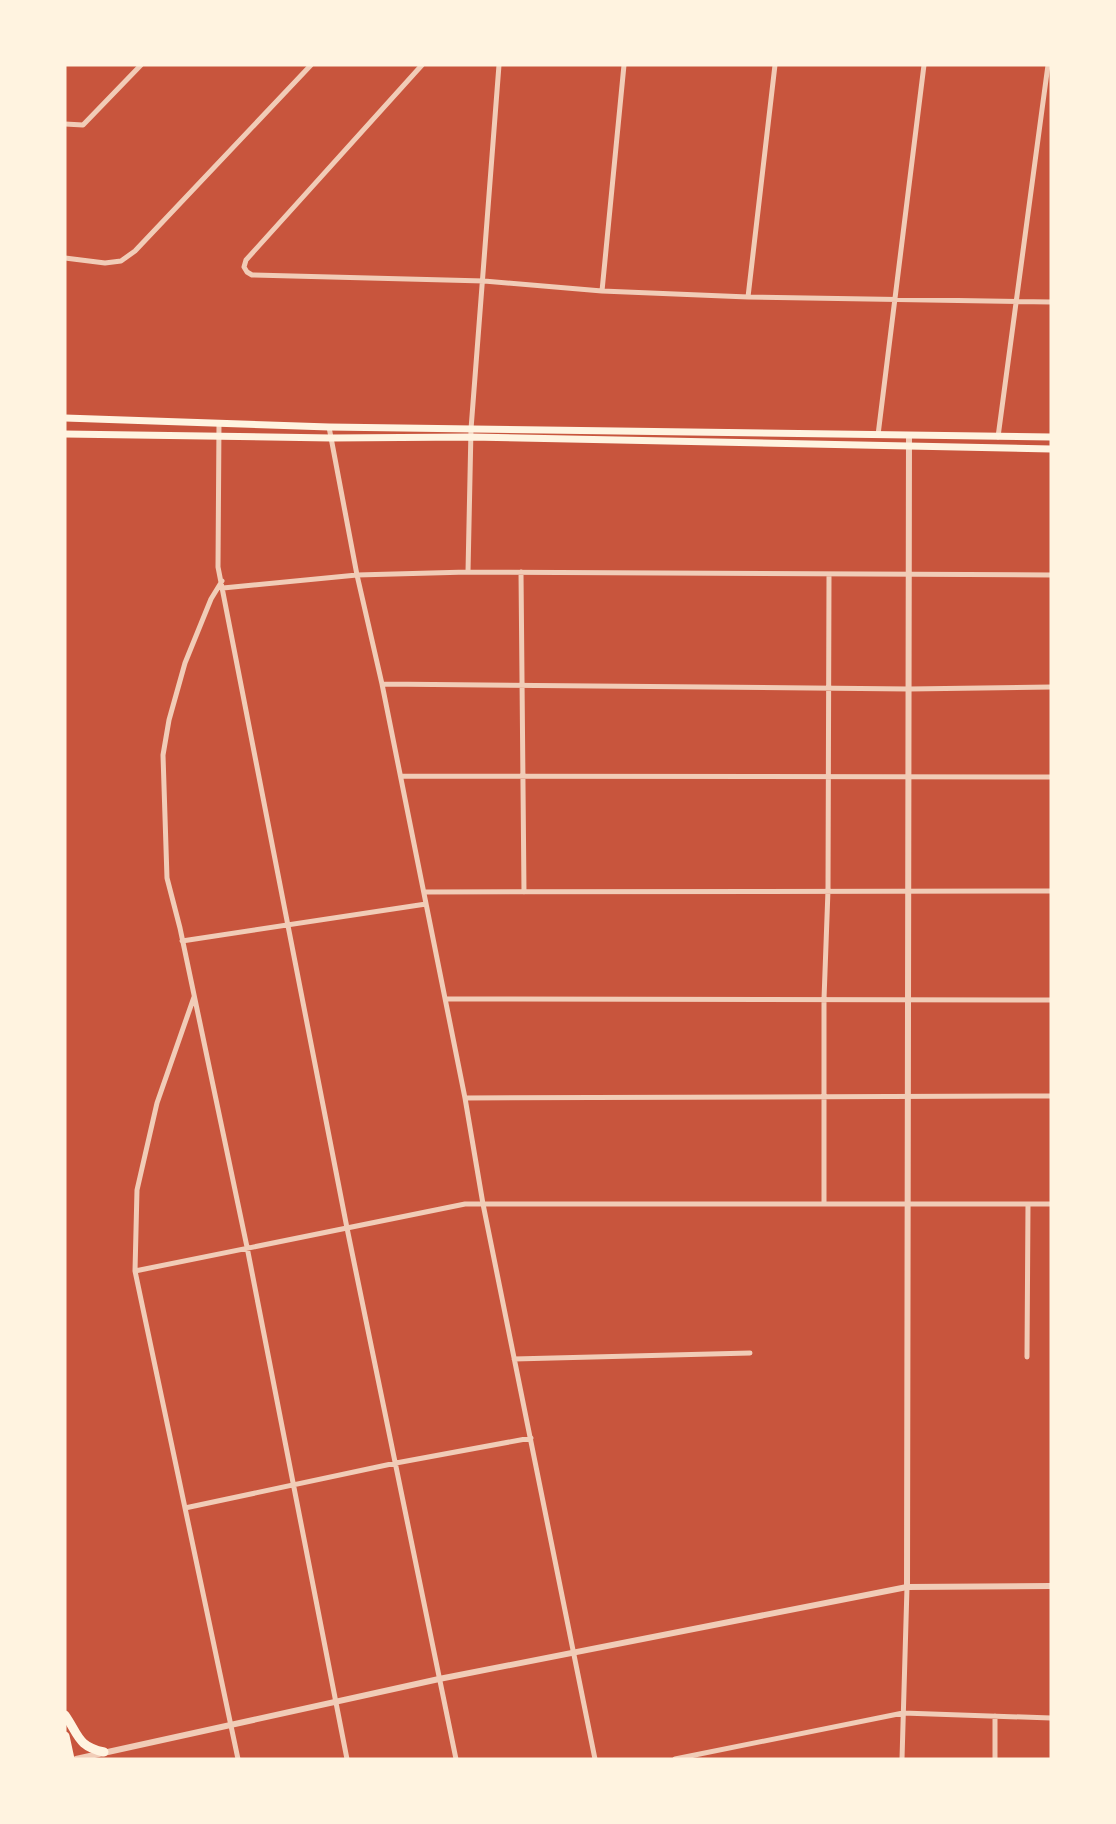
<svg xmlns="http://www.w3.org/2000/svg" width="1116" height="1824" viewBox="0 0 1116 1824" font-family="'Roboto Serif',serif">
	<rect width="100%" height="100%" fill="#c8553d"/>
	<g fill="none" stroke-linecap="round" stroke-linejoin="round">
		<path stroke="#f1ccb7" stroke-width="5" d="M422 65 246 260 244 267 247 272 252 275 484 281 602 291 748 297 1051 302
			M65 124 83 125 141 65
			M65 258 105 263 121 261 135 251 311 65
			M602 291 624 65
			M748 297 775 65
			M219 423 218 567 347 1228 456 1759
			M329 427 357 575 382 684 465 1098 483 1204 595 1759
			M878 435 924 65
			M998 437 1048 65
			M468 572 471 429 499 65
			M521 572 524 892
			M222 581 211 599 185 663 169 720 163 755 167 878 180 928 247 1247 347 1759
			M223 588 357 575 468 572 1051 575
			M382 684 909 689 1051 687
			M401 776 1051 777
			M424 892 1051 891
			M182 941 426 904
			M194 997 157 1103 137 1190 135 1271 238 1759
			M445 999 1051 1000
			M465 1098 1051 1096
			M824 1204V999L828 890 829 575
			M135 1271 465 1204H1051
			M1027 1357 1028 1204
			M514 1359 750 1353
			M185 1508 396 1463 531 1438
			M995 1716V1759
			M675 1759 903 1713 1051 1718
			M902 1759 907 1587"/>
		<path stroke="#f1ccb7" stroke-width="6" d="M907 1587 909 436
			M76 1759 439 1679 907 1587 1051 1586"/>
		<path stroke="#fff3e0" stroke-width="7" d="M65 418 329 427 1051 437
			M65 434 331 438 471 437 1051 449"/>
		<path stroke="#fff3e0" stroke-width="9" d="M65 1715C79 1735 77 1746 104 1752
			M65 1736 70 1759"/>
	</g>
	<rect width="1116" height="1824" fill="none" stroke="#fff3e0" stroke-width="133"/>
</svg>
